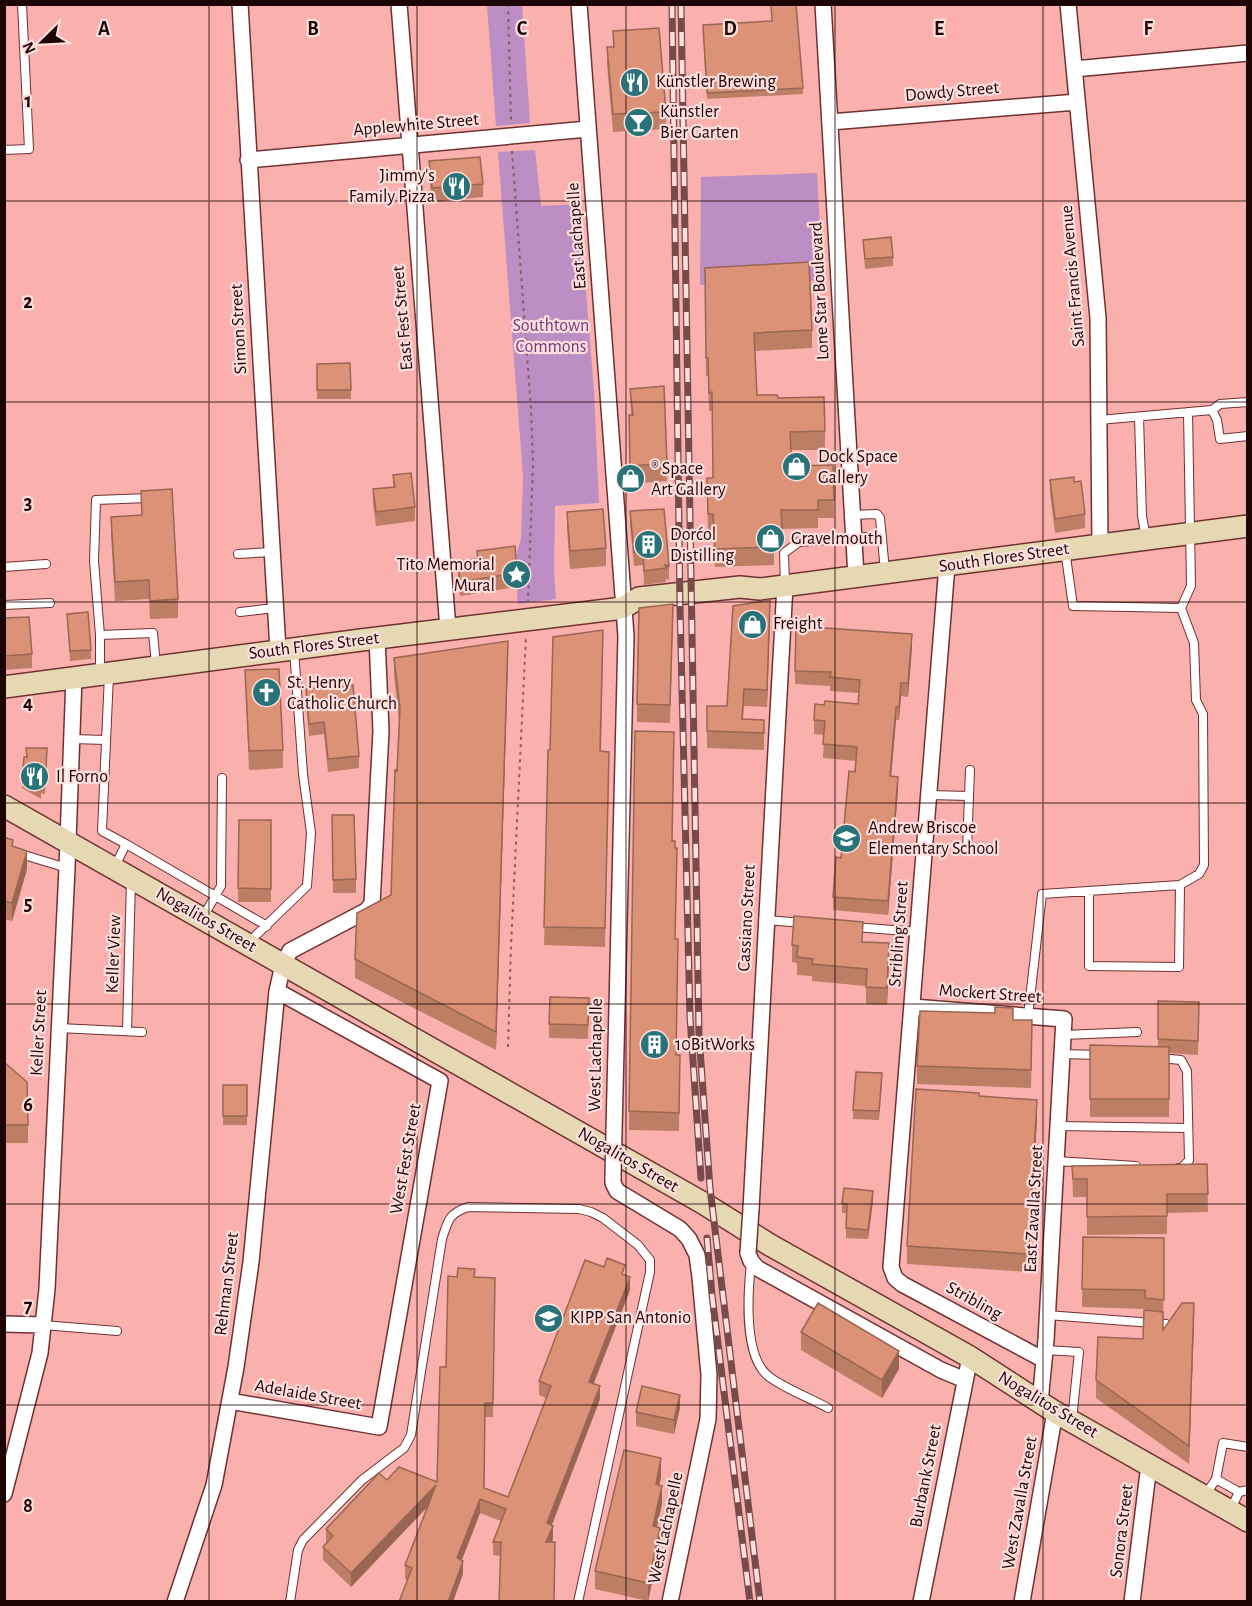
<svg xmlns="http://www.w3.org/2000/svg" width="1252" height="1606" viewBox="0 0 1252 1606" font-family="'Alegreya Sans',sans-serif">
	<rect width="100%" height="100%" fill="#fab0ad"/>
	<path fill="#bc8ec3" d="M487 5H522L530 123 496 126Z
		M535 150 541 206 579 204 594 391 599 503 555 506 554 574 556 599 518 604 515 560 521 538 523 476 498 152Z
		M817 173 823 280 700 285 701 177Z"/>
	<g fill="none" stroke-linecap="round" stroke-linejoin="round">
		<defs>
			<path id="lane" d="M4 150 29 149 22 4
				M1212 410 1217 420 1220 439 1248 436
				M1139 417 1142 516 1146 538
				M1099 420 1212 410 1220 404 1248 402
				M852 515 877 514 880 518 885 571
				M1065 550 1073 606 1181 608 1194 643 1196 700 1203 714 1204 865 1199 874 1180 885
				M238 554 271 552
				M4 567 46 564
				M785 584 784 553 799 542 882 536
				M4 605 50 603
				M1181 608 1191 586 1188 412
				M240 612 275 608
				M100 635 94 561 96 500 148 498
				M100 673V635L153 633 156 665
				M109 675 102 831 126 844
				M72 739 106 740
				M929 795 969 796 967 850
				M969 796 970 770
				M4 849 67 868
				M115 866 126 844 267 926
				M203 917 221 886 222 778
				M766 920 804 923
				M854 927 919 932
				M249 942 307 886 311 833 303 774 294 650
				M1028 1016 1042 894 1180 885 1179 967 1089 966V891
				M59 1028 142 1032
				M127 1031 131 880
				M1063 1035 1137 1032
				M1062 1054 1100 1055
				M1160 1058 1181 1060 1187 1071 1189 1160 1182 1168H1178
				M1058 1126 1188 1128
				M1056 1161 1136 1166
				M751 1263C748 1292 743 1353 767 1375 779 1386 812 1399 828 1408
				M1047 1315 1166 1324
				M43 1325 117 1331
				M1045 1350 1079 1352 1072 1420
				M1216 1479 1239 1492 1230 1511
				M1239 1492 1248 1490
				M1206 1494 1216 1479 1223 1443 1248 1447
				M290 1602 298 1550 303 1540 362 1480 404 1448 411 1435 442 1239C448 1221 448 1214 468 1207L579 1209 591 1212 603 1218 638 1245 650 1260V1272L578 1602"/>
			<path id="street" d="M240 4 278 650
				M399 4 448 629
				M579 4 626 636 614 1131
				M823 4 856 576
				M1068 4 1098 318 1100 545
				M1074 69 1248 53
				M830 122 1077 102
				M248 160 588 129
				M947 565 891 1267 895 1278 902 1284 1044 1360
				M913 1007 1064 1019 1046 1340 1040 1402
				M613 1176V1183L617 1191 680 1229 689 1239 697 1255 700 1277 709 1375 708 1419 670 1602
				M751 1209 785 585
				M748 1253 751 1261 757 1268 941 1370 965 1380
				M4 1324 43 1325
				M230 1401 379 1427 440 1081 277 991
				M4 1494 40 1353 47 1289 67 868 74 677
				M175 1602 214 1485 236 1367 251 1262 277 991 283 965 290 951 366 911 372 904 381 731 377 638
				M921 1602 970 1357
				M1022 1602 1055 1412
				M1132 1602 1149 1465"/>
			<path id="secondary" d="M4 687 361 640 615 609 624 607 639 598 740 587 760 589 1248 526
				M4 806 703 1203 770 1245 970 1357 1055 1412 1248 1521"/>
		</defs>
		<use href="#lane" stroke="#6f3232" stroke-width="10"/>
		<use href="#street" stroke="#6f3232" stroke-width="18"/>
		<use href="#secondary" stroke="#6f3232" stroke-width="24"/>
		<path stroke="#8d5b5a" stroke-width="2" stroke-dasharray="3 4.5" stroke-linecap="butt" d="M508 4 511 122
			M512 151 531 409 533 463 528 601
			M508 1047 511 946 526 636"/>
		<use href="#lane" stroke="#fff" stroke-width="8"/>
		<use href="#street" stroke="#fff" stroke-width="15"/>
		<use href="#secondary" stroke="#e6d8b3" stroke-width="21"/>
		<defs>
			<path id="rail" d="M672 4 680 607 690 1017 701 1178
				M681 4 699 1035 710 1188 760 1602
				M707 1238 712 1295 750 1602"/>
		</defs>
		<use href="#rail" stroke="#774b49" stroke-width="7"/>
		<use href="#rail" stroke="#fedfdd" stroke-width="4.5" stroke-dasharray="14" stroke-linecap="butt"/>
		<defs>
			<path id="street-bridge" d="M613 1176 614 1131
				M748 1253 751 1209"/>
		</defs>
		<use href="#street-bridge" stroke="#6f3232" stroke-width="18" stroke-linecap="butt"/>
		<use href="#street-bridge" stroke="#fff" stroke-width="15"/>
	</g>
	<path fill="#bc7e65" d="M613 31 666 112V129L613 132 607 65V47H613Z
		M703 31 803 88V94L707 99Z
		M429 161 483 184V197L432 202 429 175Z
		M863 240 893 257V266L865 269Z
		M705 268 812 330V348L755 351 757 395 778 398 825 431V450H791L792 466 833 465 834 518H818V528L782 529V546L774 547V565L715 567 713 532 708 533 707 478H713L712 411H709L708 376H706Z
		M350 363 351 399H317V364Z
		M630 389 667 463V481L630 484 629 415H631Z
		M393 475 415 507V521L376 526 373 503V489L393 487Z
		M1050 480 1085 514V528L1055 533 1050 493Z
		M141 491 178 599V618L150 619 149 599 115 601 111 535V517L141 515Z
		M630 511 669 566V580L666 579V582L644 585 643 565 634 566 630 525Z
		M567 512 606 548V566L570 569 567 530Z
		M477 551 517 573V587L460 596 458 575V561L477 559Z
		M67 614 91 650V659L70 661Z
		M770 617 767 707 744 706 743 719 764 720V750L707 748V706H727Z
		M4 618 32 654V668L4 670Z
		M673 622 670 723 637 722V704Z
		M912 647 908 697 901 696 899 720H896L891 776 898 790 888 915 833 910V897L841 858 856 761 823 758 824 735 814 734V720L824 705 858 704 859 693 830 691V686L795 684V671Z
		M603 648 601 751 609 770 605 947 544 945 550 750Z
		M394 658 508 660 496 1050 355 978V959L391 895 399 722 394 676Z
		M245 670 283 750V768L249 770Z
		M306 689 359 756V768L328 772 324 734 309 736 306 701Z
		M635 731 672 841 675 939 676 1055H680L679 1131 629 1130Z
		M26 748 47 758 45 794 41 793V799L22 788V779L26 757Z
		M332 815 356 879V893H333Z
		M239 820H271V902H238Z
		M4 837 13 847 27 869 12 921 4 919Z
		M863 942 889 960 887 1005 866 1004V986L812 981V976L797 975V963L792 962V945Z
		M589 998 588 1039 549 1038V1024Z
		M1158 1001 1199 1002 1198 1055 1169 1053V1117H1090V1045L1158 1047Z
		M1013 1020 1032 1038 1031 1088 917 1084V1066Z
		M4 1062 28 1125V1143H4Z
		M882 1083 879 1120 853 1119V1110Z
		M223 1085H247V1125H223Z
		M979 1096 1037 1118 1028 1272 907 1264V1246Z
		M1207 1164 1208 1212 1167 1213V1234L1087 1235V1197H1073L1072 1166Z
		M873 1201 868 1239 846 1238V1213H842V1203Z
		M1083 1237 1164 1238 1163 1330 1194 1322 1189 1464 1096 1398V1380L1143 1339 1145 1309 1082 1307Z
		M625 1275 630 1290 594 1383 600 1399 552 1525 553 1539 500 1556 493 1555V1542L501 1521 480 1513 462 1560 463 1574 407 1580 405 1579V1565L427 1507 351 1587 323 1560V1547L327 1543 326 1542V1529L387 1480 437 1482 446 1367 475 1277 495 1278 493 1417H485L484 1488 508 1497 546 1398 539 1395V1381Z
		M801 1332 899 1369 882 1398 801 1350Z
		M680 1408 674 1434 636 1426V1412Z
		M661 1477 659 1485 662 1504 656 1527 660 1546 648 1601 595 1589V1571Z"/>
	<path fill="#996653" d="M770 600V617L767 707V690Z
		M912 634V647L908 697V683Z
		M508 641V660L496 1050V1032Z
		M901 683V696L899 720V707Z
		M896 707V720L890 790V776Z
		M898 777V790L888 915V901Z
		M27 851V869L12 921V903Z
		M889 943V960L887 1005V988Z
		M1037 1100V1118L1028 1272V1254Z
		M873 1191V1201L868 1239V1230Z
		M630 1277V1290L589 1395V1382Z
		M1194 1303V1322L1189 1464V1446Z
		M899 1351V1369L882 1398V1380Z
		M600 1386V1399L547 1537V1523Z
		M680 1395V1408L674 1434V1420Z
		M661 1458V1477L656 1503V1484Z
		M436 1485V1498L351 1587V1573Z
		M662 1486V1504L653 1545V1526Z
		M480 1499V1513L457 1572V1558Z
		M553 1526V1539L546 1556V1542Z
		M660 1528V1546L648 1601V1583Z
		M463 1561V1574L453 1602H448Z"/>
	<path fill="#db9276" stroke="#996653" stroke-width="1.5" d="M771 4H796L803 88 707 93 703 25 772 21Z
		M659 28 666 112 613 114 607 47H614L613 31Z
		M480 157 483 184 432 188 429 161Z
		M891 237 893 257 865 259 863 240Z
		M809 262 812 330 754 333 757 395H777L778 398 824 397 825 431 790 432 792 466 833 465 834 500H818V510H781L782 528H774V547L715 549 713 514H708L707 478H713L712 392 709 393 708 358H706L705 268Z
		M350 363 351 390H317V364Z
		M664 386 667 463 630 466 629 415H633L630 389Z
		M411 473 415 507 376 512 373 489 395 487 393 475Z
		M1074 477V482L1081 481 1085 514 1055 519 1050 480Z
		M172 489 178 599 150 601 149 580 115 582 111 517 142 515 141 491Z
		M603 509 606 548 570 551 567 512Z
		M664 509 669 566 665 565 666 568 644 571 643 552H634L630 511Z
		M515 546 517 573 460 582 458 561 478 559 477 551Z
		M770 600 767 690 744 689 742 719 764 720V733L707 731V706H727L733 606Z
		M673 604 670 705 637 704 639 608Z
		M88 612 91 650 70 651 67 614Z
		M29 617 32 654 4 656V618Z
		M796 626 912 634 908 683H901L899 707H896L890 776 898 777 888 901 833 897 836 857 841 858 849 771 855 772 857 747 823 744 825 721 814 720 815 704 824 705 825 701 858 704 860 680 830 677 831 672 795 671Z
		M603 630 600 751 609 752 605 928 544 927 548 750H550L553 637Z
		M508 641 496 1032 355 959 357 913 391 895 395 770 397 771 400 708 394 658Z
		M279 669 283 750 249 751 245 670Z
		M353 685 359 756 328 759 324 722 309 724 306 689Z
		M635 731 674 732 672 841H675V848H677L675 939H678L676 1055H680L679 1113 629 1111Z
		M26 748H47L45 785 41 784V790L22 779 24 757H27Z
		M332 815H354L356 879 333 880Z
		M239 820H271V889L238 888Z
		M4 837 13 840 12 846 27 851 12 903 4 901Z
		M794 916 863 922 862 942 889 943 887 988 866 987 867 969 812 964 813 959 797 957 798 946 792 945Z
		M550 997 589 998 588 1025 549 1024Z
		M1158 1001 1199 1002 1198 1041 1158 1039Z
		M995 1007 1013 1008V1020H1032L1031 1070 917 1066 920 1011 995 1013Z
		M1090 1045 1169 1047V1099H1090Z
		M4 1062 27 1082 28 1125H4Z
		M856 1072 882 1073 879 1111 853 1110Z
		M223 1085H247V1116H223Z
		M916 1089 979 1093V1096L1037 1100 1028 1254 907 1246Z
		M1207 1164 1208 1194H1167V1216L1087 1217V1179H1073L1072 1166Z
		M844 1188 873 1191 868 1230 846 1228 847 1204 842 1203Z
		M1083 1237 1164 1238V1300L1145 1298V1290L1082 1289Z
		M607 1258 625 1265 622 1274 630 1277 589 1382 600 1386 547 1523 553 1526 546 1542H555L554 1602H499L501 1542H493L506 1509 480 1499 457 1558 463 1561 448 1602H399L412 1568 405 1565 436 1485 351 1573 323 1547 333 1536 326 1529 379 1473 387 1480 399 1467 437 1482 440 1367H446L448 1276 457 1277 458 1268 475 1269 474 1277 495 1278 493 1403H485L484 1488 508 1497 551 1386 539 1381 585 1260 604 1267Z
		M818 1303 899 1351 882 1380 801 1332Z
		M1182 1303H1194L1189 1446 1096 1380 1098 1337 1143 1339 1144 1310 1163 1312V1330Z
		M642 1386 680 1395 674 1420 636 1412Z
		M624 1450 661 1458 656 1484 662 1486 653 1526 660 1528 648 1583 595 1571Z"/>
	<path fill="none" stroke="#1d0505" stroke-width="1.5" stroke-opacity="0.55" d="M209 4V1602M417 4V1602M626 4V1602M835 4V1602M1043 4V1602M4 201H1248M4 402H1248M4 602H1248M4 803H1248M4 1004H1248M4 1204H1248M4 1405H1248"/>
	<defs>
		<symbol id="restaurant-disc" viewBox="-11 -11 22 22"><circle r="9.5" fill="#287278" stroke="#fedfdd"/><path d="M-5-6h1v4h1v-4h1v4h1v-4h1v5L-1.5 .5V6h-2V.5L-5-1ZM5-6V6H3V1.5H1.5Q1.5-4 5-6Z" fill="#fff"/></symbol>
		<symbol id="bar-disc" viewBox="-11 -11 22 22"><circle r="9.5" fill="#287278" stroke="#fedfdd"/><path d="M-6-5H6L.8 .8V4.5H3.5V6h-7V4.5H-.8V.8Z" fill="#fff"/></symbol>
		<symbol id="shop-disc" viewBox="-11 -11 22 22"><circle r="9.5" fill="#287278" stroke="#fedfdd"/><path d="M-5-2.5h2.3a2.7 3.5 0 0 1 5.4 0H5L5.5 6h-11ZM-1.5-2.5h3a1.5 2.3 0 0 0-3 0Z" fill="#fff"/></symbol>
		<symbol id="building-disc" viewBox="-11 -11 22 22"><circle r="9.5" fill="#287278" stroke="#fedfdd"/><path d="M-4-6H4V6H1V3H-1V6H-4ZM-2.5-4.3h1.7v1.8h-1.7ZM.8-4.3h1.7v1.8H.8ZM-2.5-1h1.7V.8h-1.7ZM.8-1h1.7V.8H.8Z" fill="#fff"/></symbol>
		<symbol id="sight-disc" viewBox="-11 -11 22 22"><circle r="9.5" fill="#287278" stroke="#fedfdd"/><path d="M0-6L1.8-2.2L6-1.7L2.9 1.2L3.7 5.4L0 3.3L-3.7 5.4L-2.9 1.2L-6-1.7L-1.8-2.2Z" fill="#fff"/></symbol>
		<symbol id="church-disc" viewBox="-11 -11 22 22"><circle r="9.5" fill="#287278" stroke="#fedfdd"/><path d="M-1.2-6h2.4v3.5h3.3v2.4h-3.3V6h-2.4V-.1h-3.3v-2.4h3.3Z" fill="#fff"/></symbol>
		<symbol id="school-disc" viewBox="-11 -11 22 22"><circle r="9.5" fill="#287278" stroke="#fedfdd"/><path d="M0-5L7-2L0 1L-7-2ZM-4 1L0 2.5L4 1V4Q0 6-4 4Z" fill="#fff"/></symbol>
	</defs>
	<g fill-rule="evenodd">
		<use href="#restaurant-disc" x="618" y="66" width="33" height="33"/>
		<use href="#bar-disc" x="622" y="106" width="33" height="33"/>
		<use href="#restaurant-disc" x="440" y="170" width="33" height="33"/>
		<use href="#shop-disc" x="780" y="450" width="33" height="33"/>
		<use href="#shop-disc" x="614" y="462" width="33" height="33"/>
		<use href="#shop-disc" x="754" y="522" width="33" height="33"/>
		<use href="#building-disc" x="632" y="528" width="33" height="33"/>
		<use href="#sight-disc" x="500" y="558" width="33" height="33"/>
		<use href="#shop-disc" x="736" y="608" width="33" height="33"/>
		<use href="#church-disc" x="250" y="676" width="33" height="33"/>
		<use href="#restaurant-disc" x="18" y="760" width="33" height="33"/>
		<use href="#school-disc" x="830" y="822" width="33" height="33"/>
		<use href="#building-disc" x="638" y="1028" width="33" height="33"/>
		<use href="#school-disc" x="532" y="1302" width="33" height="33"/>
	</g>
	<g text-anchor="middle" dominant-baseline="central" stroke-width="4.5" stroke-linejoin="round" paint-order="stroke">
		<g font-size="18" fill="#1d0505" stroke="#fedfdd" text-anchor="start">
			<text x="656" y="82">Künstler Brewing</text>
			<text x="660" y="112">Künstler<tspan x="660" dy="21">Bier Garten</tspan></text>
			<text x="435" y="176" text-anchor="end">Jimmy's<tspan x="435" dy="21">Family Pizza</tspan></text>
			<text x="818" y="457">Dock Space<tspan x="818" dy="21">Gallery</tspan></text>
			<text x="651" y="469">® Space<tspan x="651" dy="21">Art Gallery</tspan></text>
			<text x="670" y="535">Dorćol<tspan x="670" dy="21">Distilling</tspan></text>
			<text x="791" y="539">Gravelmouth</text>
			<text x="495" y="565" text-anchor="end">Tito Memorial<tspan x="495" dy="21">Mural</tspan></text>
			<text x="773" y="624">Freight</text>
			<text x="287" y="683">St. Henry<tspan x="287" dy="21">Catholic Church</tspan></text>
			<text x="56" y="777">Il Forno</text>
			<text x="868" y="828">Andrew Briscoe<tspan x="868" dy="21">Elementary School</tspan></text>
			<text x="675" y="1045">10BitWorks</text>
			<text x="570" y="1318">KIPP San Antonio</text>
		</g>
		<g font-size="18" fill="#1d0505" stroke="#fedfdd">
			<text transform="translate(952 92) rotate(-5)">Dowdy Street</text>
			<text transform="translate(416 125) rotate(-5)">Applewhite Street</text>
			<text transform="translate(577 236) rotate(-94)">East Lachapelle</text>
			<text transform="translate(1073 276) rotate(-95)">Saint Francis Avenue</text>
			<text transform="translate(820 291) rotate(-93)">Lone Star Boulevard</text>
			<text transform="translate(403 318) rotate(-95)">East Fest Street</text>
			<text transform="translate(239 329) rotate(-93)">Simon Street</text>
			<text transform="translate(1004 558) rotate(-8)">South Flores Street</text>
			<text transform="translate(314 646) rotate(-7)">South Flores Street</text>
			<text transform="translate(747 918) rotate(-87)">Cassiano Street</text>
			<text transform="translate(206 920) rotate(30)">Nogalitos Street</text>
			<text transform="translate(899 934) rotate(-86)">Stribling Street</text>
			<text transform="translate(114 954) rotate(-88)">Keller View</text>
			<text transform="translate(990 994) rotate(4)">Mockert Street</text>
			<text transform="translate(39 1033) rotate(-87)">Keller Street</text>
			<text transform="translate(596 1055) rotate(-89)">West Lachapelle</text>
			<text transform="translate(406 1159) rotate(-80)">West Fest Street</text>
			<text transform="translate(628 1160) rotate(30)">Nogalitos Street</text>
			<text transform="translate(1034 1209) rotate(-87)">East Zavalla Street</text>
			<text transform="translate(227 1284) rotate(-83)">Rehman Street</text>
			<text transform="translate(974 1301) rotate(29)">Stribling</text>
			<text transform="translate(308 1395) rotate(10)">Adelaide Street</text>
			<text transform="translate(1048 1405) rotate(31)">Nogalitos Street</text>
			<text transform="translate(926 1476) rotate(-79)">Burbank Street</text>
			<text transform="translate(1020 1503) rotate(-80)">West Zavalla Street</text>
			<text transform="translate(666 1528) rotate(-78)">West Lachapelle</text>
			<text transform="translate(1122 1531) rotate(-83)">Sonora Street</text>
		</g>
		<g font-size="18" fill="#74387e" stroke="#fedfdd">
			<text x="551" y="326">Southtown<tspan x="551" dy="21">Commons</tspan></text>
		</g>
	</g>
	<g font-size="20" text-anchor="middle" font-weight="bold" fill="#1d0505" stroke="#fedfdd" stroke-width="4.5" stroke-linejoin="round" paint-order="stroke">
		<text x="104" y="35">A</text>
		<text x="313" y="35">B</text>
		<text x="522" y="35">C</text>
		<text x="730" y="35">D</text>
		<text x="939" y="35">E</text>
		<text x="1148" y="35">F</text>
		<text x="28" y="107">1</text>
		<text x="28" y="308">2</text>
		<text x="28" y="509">3</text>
		<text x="28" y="709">4</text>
		<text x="28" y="910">5</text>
		<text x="28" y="1111">6</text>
		<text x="28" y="1312">7</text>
		<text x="28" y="1512">8</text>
	</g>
	<rect width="1252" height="1606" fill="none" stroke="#1d0505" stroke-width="12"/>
	<g transform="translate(42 42) rotate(246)" stroke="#fedfdd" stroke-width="4.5" paint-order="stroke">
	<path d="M0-4.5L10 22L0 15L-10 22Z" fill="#1d0505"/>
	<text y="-9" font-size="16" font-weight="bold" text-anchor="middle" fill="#1d0505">N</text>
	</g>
</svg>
